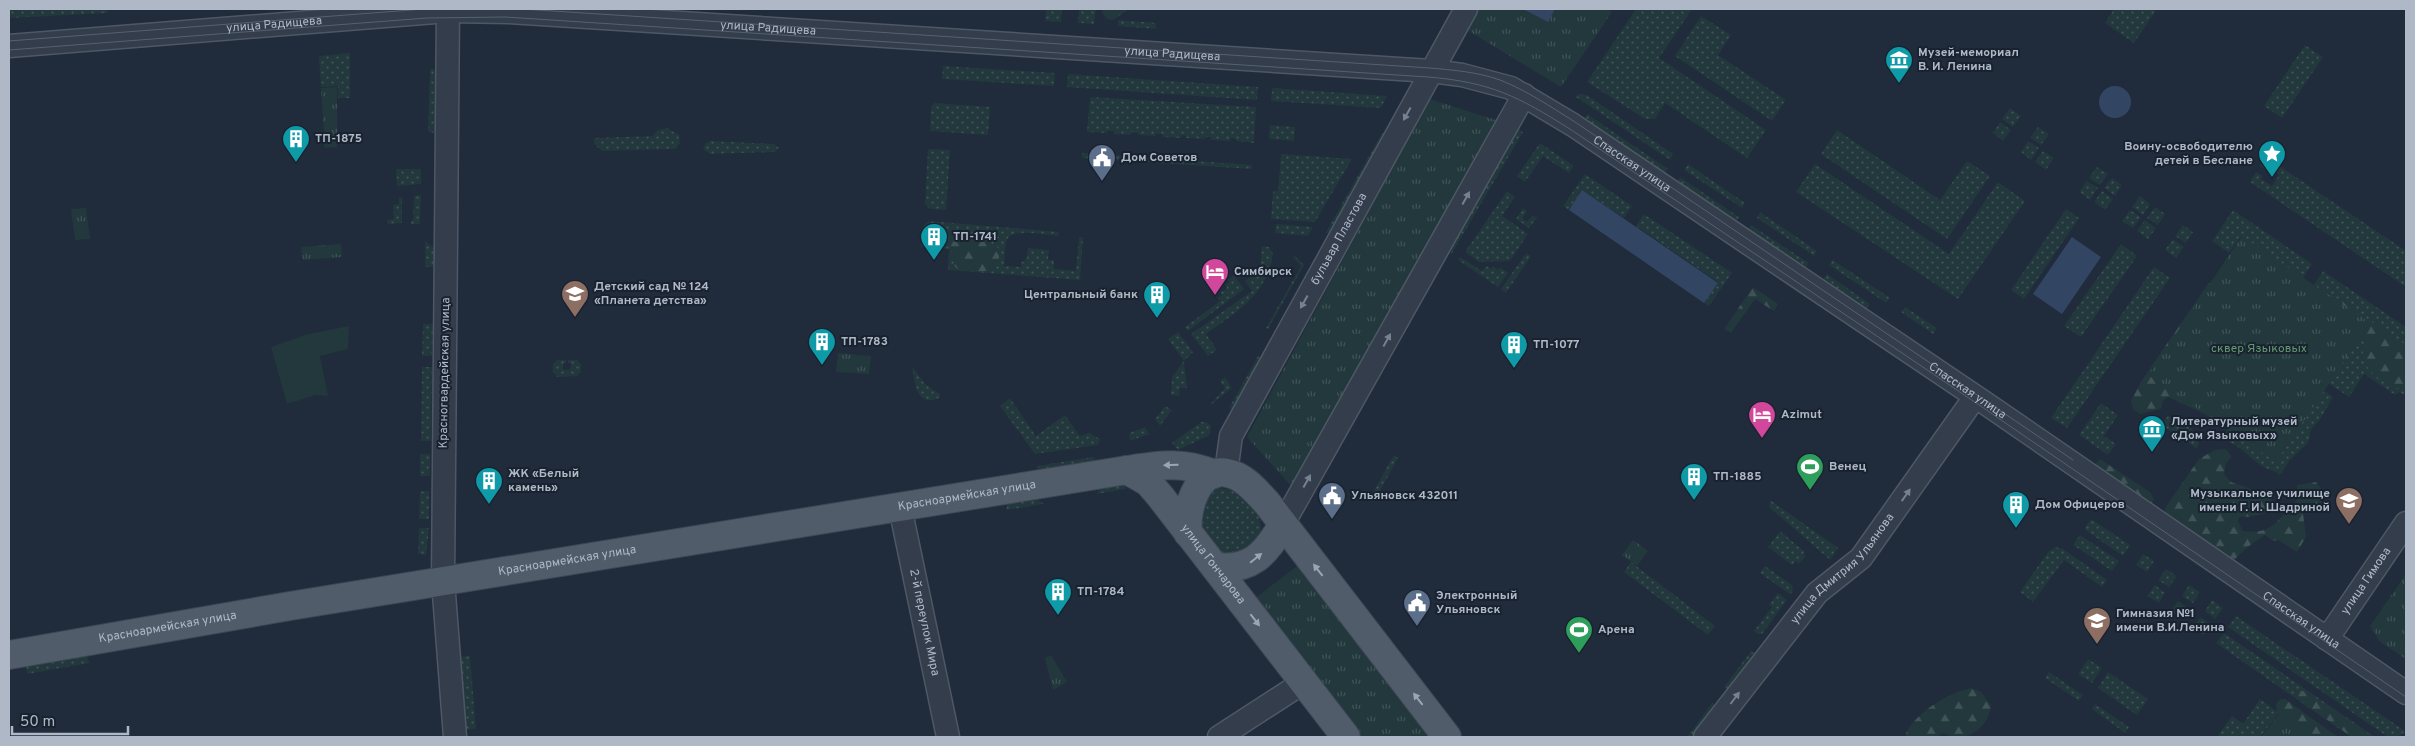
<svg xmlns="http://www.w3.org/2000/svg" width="2415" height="746" viewBox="0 0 2415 746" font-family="Overpass,sans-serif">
	<defs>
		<pattern id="grass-dots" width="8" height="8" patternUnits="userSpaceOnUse" patternTransform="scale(1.25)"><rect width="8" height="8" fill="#22383c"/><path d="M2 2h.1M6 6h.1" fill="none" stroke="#405357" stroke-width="1.8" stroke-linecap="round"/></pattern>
		<pattern id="forest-firs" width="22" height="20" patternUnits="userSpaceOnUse" patternTransform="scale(1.25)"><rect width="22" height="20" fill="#22383c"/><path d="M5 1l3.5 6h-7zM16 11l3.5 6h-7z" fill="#405357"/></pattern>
		<pattern id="park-tufts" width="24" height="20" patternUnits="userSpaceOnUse" patternTransform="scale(1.25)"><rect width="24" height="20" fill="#22383c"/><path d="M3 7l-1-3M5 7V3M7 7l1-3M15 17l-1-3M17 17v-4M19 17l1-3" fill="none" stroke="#405357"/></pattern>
	</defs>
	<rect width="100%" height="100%" fill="#202b3b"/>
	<path fill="url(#grass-dots)" d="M9 9H106L108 13 9 18Z
		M1046 9H1062L1061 22 1045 21Z
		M1079 9H1096L1094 24 1078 23Z
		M1636 9H1692L1659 58 1766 130 1747 158 1665 103 1655 119H1645L1587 82Z
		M2114 9H2157L2134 43 2105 23Z
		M1701 16 1731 35 1718 55 1786 100 1772 121 1675 56Z
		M1118 20 1156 23V29L1118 26Z
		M2305 45 2323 57 2282 118 2264 106Z
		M350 53V98H338V86L321 87 319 56Z
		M943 66 1055 73 1054 86 942 79Z
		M430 69H438L437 133 428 132Z
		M1068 74 1258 87 1257 100 1067 87Z
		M1272 88 1387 96 1381 108 1271 101Z
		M1578 94 1587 95 1673 154 1670 160 1576 97Z
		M1090 97 1256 107 1254 143 1236 141V139L1231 138 1230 141 1211 140V137H1206L1205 139 1186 138V136L1182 135 1181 138 1163 137 1162 134H1156L1155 136 1138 135V133L1131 132V135L1114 134V131H1107V133L1087 132Z
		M935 103 990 107 988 135 930 131 931 106Z
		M2010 108 2021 116 2013 127 2002 119Z
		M1587 114 1668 169 1664 174 1584 119Z
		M2000 122 2011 130 2003 141 1993 133Z
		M1270 125 1295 127 1294 141 1269 139Z
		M2038 127 2049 134 2041 145 2030 138Z
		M667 128 679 135 680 143 675 149 602 151 594 144V138L652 136 658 130Z
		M1518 129 1523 132 1451 255 1452 244Z
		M1837 130 1940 200 1967 161 1990 176 1947 239 1821 154Z
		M1382 133 1388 136 1331 231 1325 234Z
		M710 141 774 144 779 148 775 152 710 154 703 149 705 144Z
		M2028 141 2039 148 2031 160 2021 152Z
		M1540 143 1574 166 1569 173 1543 156 1525 182 1517 176Z
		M928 149 950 150 946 210 930 209 925 204Z
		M2043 151 2054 158 2046 170 2035 162Z
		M1082 153 1252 165V169L1082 158Z
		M1281 154 1352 159 1315 222 1271 219 1273 191H1278Z
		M2266 157 2406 251V287L2250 182 2256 172 2263 176 2261 179 2272 186 2279 175 2269 168 2267 170 2260 166Z
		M1688 164 1745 203 1742 208 1684 170Z
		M1815 164 1949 254 1998 182 2025 201 1958 299 1796 192Z
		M2097 167 2108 174 2100 185 2089 178Z
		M396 169H421V184L397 186Z
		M1585 174 1632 206 1624 218 1582 190 1569 210 1563 206Z
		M1680 177 1739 217 1735 223 1676 183Z
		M2112 178 2122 185 2115 196 2104 188Z
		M2087 181 2098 188 2090 200 2079 192Z
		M1507 191 1515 197 1502 216 1528 234 1510 261 1479 262 1465 252Z
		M2102 191 2113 199 2105 210 2094 202Z
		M421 195 420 224H410L413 219 414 196Z
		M2140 196 2150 204 2143 215 2132 207Z
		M402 197V223L388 224 387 220 394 219 393 205 399 204V198Z
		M2155 207 2165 214 2158 225 2147 218Z
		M1523 208 1527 211 1522 218 1527 222 1533 215 1537 218 1529 228 1516 219Z
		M2066 209 2079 218 2024 299 2011 290Z
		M2130 210 2141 217 2133 228 2122 221Z
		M2233 210 2312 264 2303 278 2241 236 2229 253 2212 241Z
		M1760 212 1817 251 1814 256 1757 218Z
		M1644 214 1732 273 1709 306 1704 303 1718 282 1636 226Z
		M2145 220 2156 228 2148 239 2137 231Z
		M929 221 1059 232 1058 236C1048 235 1014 229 1008 238 1004 245 1005 258 1004 266L1021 267V263L1027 258 1028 248 1049 250 1048 260H1054V269L1076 271 1079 237H1083L1080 280 948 270 949 249 921 247 923 226Z
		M1276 224 1313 227 1308 236 1275 233Z
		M1751 225 1809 263 1805 269 1747 230Z
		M2183 225 2193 232 2186 243 2175 236Z
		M2173 239 2184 247 2176 258 2165 250Z
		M425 241 434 248V267H425Z
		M2121 244 2137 256 2081 337 2064 326Z
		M1262 246 1269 247 1273 254C1267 295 1237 312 1206 334L1217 350 1208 356 1191 334 1252 291 1245 281 1260 269Z
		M1526 253 1531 256 1506 293 1501 289Z
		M1295 256 1304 265 1268 329 1266 328 1301 266 1293 257Z
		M1460 257 1482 271 1486 266 1491 269 1493 266 1498 270 1500 267 1508 273 1498 287 1458 260Z
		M1833 260 1890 298 1886 303 1829 265Z
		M2154 267 2170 278 2067 428 2051 418Z
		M2323 271 2406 327V391L2404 395 2399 392 2395 395 2364 374 2349 397 2274 346Z
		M1827 274 1870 304 1865 310 1822 281Z
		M1234 275 1244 289 1188 331 1185 327 1220 301 1218 298 1222 295 1220 293 1227 288 1225 285 1229 282 1228 280Z
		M1905 307 1937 328 1933 334 1901 312Z
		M423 324H433L432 356H422Z
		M1178 332 1193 352 1184 361 1168 339Z
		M1258 356 1263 358 1234 411 1229 408Z
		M557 360H566V363H563V370H570L571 363H568V360H577L581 364V372L577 376 557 377 553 372V364Z
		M1184 361 1187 388H1180L1179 396 1171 395 1172 377Z
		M912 366 925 384 940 394 939 398C916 408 915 383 912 366Z
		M422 367H432L431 441H421Z
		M1225 377 1232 388 1209 406 1225 388 1220 381Z
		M2323 390 2333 397 2319 421 2311 429 2308 443 2290 460 2280 475C2275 471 2270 470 2265 468 2252 461 2242 447 2229 442L2225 434 2228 427Z
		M1010 398 1036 436 1065 415 1080 436 1089 433 1100 439 1098 445 1035 454 1000 406Z
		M2101 403 2118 415 2104 436 2116 444 2108 455 2079 435Z
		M1165 406 1172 410 1160 426 1155 419Z
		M2168 416 2192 429 2199 444 2196 448 2160 424Z
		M1201 422H1206L1211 425 1210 435 1178 450 1172 443Z
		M1145 427 1149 434 1130 441 1129 433Z
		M420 454H430V476H420Z
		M1394 455 1398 458 1374 502 1369 499Z
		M1093 457 1099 466 1043 474 1037 466Z
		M1124 480 1126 489 1097 494 1102 484Z
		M1217 488C1238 487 1262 508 1261 531 1261 538 1257 543 1254 549L1224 556 1206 541 1197 514 1212 490Z
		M420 491H429V519H419Z
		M1033 497 1044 504 1006 510 1008 503Z
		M1770 500 1838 548 1830 560 1769 507Z
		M2091 519 2130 545 2123 556 2084 529Z
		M419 528H429L426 555 418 554Z
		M1780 531 1805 552 1803 554 1806 556 1799 564 1796 561 1792 565 1768 547Z
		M2080 535 2119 561 2112 571 2073 545Z
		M2055 547 2063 549 2107 580 2102 587 2064 560 2033 602 2020 592 2048 552Z
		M2143 554 2154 561 2147 572 2136 565Z
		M1631 562 1715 626 1708 635 1624 572Z
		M1765 566 1792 585 1793 589 1791 595 1760 573Z
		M2166 569 2177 576 2169 587 2158 580Z
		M2155 585 2165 593 2159 603 2147 596Z
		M2189 585 2200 592 2193 603 2182 596Z
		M1778 593 1787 600 1762 634H1758L1754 631 1772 607 1769 605Z
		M2212 600 2223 608 2215 619 2205 611Z
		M2178 601 2189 609 2182 619 2170 612Z
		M2236 616 2405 731 2399 737H2388L2228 627Z
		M2200 617 2211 624 2204 635 2193 627Z
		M2224 633 2375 737H2351L2216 643Z
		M1751 651 1754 653 1728 690 1724 687Z
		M85 655 90 663 27 674 26 666Z
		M470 656 476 729 463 730 457 657Z
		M2088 659 2102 668 2092 683 2078 674Z
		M2049 672 2083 695 2079 701 2045 678Z
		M2108 672 2148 699 2137 715 2098 688Z
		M2260 699 2279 713 2260 737H2217L2232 716 2243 724Z
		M1712 703 1716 706 1692 737H1687Z
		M2095 704 2129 727 2125 733 2092 709Z"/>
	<path fill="url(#forest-firs)" d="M1103 9H1129L1113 20 1107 19 1102 13Z
		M956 232 997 246 1000 253 997 266C989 274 965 272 955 267L949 244 951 234Z
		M2214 281 2209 416 2168 397 2163 401 2161 409 2140 414 2133 409 2131 401 2142 380 2208 284Z
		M1753 287 1778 304 1774 311 1755 299 1731 333 1724 329Z
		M2324 294 2335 297 2406 345V381L2398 388H2394C2377 379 2353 362 2367 341L2365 337 2356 335Z
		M2226 449 2231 456 2226 464 2224 474 2231 482 2271 496 2272 507C2263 516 2251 517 2239 517L2238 521 2243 531C2275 535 2277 518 2297 500V485L2316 482 2325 494 2322 504 2312 506 2303 513 2306 537 2297 552 2278 540 2273 541 2265 535 2249 546 2235 559 2213 553 2165 520V508L2199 459 2215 450Z
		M2100 459 2150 492 2154 499 2152 504 2148 506 2097 471 2095 464Z
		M1971 688 1981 692 1991 705C1991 721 1974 738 1958 737 1952 737 1948 734 1942 733L1938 737H1905C1911 715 1949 692 1971 688Z
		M2299 690 2306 692 2374 737H2352L2296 698 2295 693Z
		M2280 699H2285L2338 737H2297L2277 712 2276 704Z"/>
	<path fill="url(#park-tufts)" d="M1472 9H1608L1612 12 1561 87 1462 27Z
		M337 87V147L325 148 321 88Z
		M1430 99 1499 121 1293 488 1247 437Z
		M86 208 90 239 75 240 71 209Z
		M2242 236 2370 323 2276 462 2148 375Z
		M341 244 342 257 303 260 301 247Z
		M838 353 871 356 869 374 836 372Z
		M1633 540 1648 551 1637 566 1622 555Z
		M1297 566 1430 737H1361L1254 599Z
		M2406 574V659L2380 642 2370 626Z
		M1051 655 1067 682 1053 690 1045 658Z
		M2280 713 2317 737H2261Z"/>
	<path fill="#22383c" d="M349 326 348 349 320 356 328 396 315 395 287 404 271 347 308 334Z"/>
	<path fill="#324664" d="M1523 9H1555L1548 22Z
		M2099 102a16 16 0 1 1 32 0a16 16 0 1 1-32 0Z
		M1582 190 1718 283 1704 303 1569 210Z
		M2072 237 2101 257 2062 314 2033 294Z"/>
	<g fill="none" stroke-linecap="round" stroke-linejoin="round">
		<defs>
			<g id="minor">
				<path d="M448 9 443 581 455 737"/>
				<path id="s1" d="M9 46 448 11 509 12 1431 71 1462 75 1511 88 1573 125 1988 405 2406 693"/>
				<path id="s2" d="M1226 472 1231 436 1466 9"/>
				<path id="s3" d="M900 507 948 737"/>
				<path d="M1283 524 1524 95"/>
				<path id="s4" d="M2327 639 2406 523"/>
				<path d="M1219 737 1304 682"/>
				<path id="s5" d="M1705 737 1817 593 1861 558 1975 397"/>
			</g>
			<g id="major">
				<path id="s6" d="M1127 470 1148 482 1160 496 1346 737"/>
				<path d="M1188 533C1185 511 1197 466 1227 473 1244 476 1256 491 1267 503L1447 737"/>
				<path d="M1215 567C1251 571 1266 554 1283 524"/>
				<path id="s7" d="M9 655 290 606 1127 470C1160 465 1182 461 1214 474"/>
			</g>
		</defs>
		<use href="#minor" stroke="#4e5865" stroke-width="25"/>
		<use href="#major" stroke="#3d4654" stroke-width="30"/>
		<use href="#minor" stroke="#333d4b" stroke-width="22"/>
		<use href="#major" stroke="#515c6b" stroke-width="28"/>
		<path stroke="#556172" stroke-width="1" d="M522 9 1430 68C1453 70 1478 72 1500 80 1526 90 1551 107 1575 122L2073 460
			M9 41 424 9
			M9 50 427 18 505 17 1428 77C1491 82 1519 97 1570 129L1985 409 2406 697"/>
	</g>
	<defs><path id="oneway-solid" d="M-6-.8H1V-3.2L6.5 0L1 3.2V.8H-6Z" transform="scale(1.25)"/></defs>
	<g fill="#77818f">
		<use href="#oneway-solid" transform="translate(1407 114) rotate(119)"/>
		<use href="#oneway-solid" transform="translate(1466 198) rotate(-61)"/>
		<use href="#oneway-solid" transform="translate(1304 302) rotate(119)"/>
		<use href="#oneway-solid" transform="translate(1387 340) rotate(-61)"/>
		<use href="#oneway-solid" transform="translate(1307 481) rotate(-61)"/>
		<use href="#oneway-solid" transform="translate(1906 495) rotate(-55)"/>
		<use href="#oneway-solid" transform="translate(1735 698) rotate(-53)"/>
	</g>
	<g fill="#9ba6b5">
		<use href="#oneway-solid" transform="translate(1171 465) rotate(179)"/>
		<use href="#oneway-solid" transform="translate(1256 558) rotate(-39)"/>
		<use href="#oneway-solid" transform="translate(1318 570) rotate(-128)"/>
		<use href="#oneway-solid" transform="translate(1255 620) rotate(52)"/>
		<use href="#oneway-solid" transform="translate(1418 699) rotate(-128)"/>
	</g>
	<defs>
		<symbol id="museum-pin" viewBox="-11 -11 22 30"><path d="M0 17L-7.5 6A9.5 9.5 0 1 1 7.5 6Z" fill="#0f9aa8" stroke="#19222f"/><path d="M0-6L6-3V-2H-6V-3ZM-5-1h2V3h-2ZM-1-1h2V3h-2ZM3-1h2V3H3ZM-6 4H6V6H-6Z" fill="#fff"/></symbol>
		<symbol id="building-pin" viewBox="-11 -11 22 30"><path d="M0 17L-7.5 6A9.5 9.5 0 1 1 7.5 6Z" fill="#0f9aa8" stroke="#19222f"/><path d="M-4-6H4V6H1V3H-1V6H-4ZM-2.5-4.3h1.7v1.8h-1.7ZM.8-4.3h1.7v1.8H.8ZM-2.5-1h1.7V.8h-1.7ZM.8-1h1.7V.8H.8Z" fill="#fff"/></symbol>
		<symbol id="sight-pin" viewBox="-11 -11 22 30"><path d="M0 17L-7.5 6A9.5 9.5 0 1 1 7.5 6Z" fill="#0f9aa8" stroke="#19222f"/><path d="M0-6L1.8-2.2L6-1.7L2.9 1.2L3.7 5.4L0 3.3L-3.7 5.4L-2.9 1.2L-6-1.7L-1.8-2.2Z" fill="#fff"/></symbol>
		<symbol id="civic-pin" viewBox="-11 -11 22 30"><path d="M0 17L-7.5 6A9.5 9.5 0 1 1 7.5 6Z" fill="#5c6f8a" stroke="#19222f"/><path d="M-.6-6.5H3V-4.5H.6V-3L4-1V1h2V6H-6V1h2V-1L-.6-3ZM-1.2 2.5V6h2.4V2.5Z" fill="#fff"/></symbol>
		<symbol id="hotel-pin" viewBox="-11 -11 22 30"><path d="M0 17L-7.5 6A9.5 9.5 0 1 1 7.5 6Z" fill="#d1479c" stroke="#19222f"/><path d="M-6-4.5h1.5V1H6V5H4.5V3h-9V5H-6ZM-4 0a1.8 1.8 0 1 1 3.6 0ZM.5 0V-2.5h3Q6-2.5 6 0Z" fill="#fff"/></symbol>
		<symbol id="school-pin" viewBox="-11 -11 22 30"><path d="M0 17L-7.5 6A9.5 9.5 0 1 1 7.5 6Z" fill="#8d6e63" stroke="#19222f"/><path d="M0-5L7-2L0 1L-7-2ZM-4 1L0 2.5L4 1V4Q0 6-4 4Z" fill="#fff"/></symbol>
		<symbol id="stadium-pin" viewBox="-11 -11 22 30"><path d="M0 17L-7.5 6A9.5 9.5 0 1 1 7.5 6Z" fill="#2e9e5b" stroke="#19222f"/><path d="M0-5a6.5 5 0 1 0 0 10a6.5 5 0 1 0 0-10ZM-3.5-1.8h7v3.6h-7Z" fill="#fff"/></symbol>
		<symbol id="university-pin" viewBox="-11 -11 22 30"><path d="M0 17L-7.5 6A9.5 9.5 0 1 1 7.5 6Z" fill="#8d6e63" stroke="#19222f"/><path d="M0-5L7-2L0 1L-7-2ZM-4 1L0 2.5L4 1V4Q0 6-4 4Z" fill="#fff"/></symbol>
	</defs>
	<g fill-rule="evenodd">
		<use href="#museum-pin" x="1883" y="44" width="32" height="43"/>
		<use href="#building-pin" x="280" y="123" width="32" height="43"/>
		<use href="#sight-pin" x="2256" y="138" width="32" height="43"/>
		<use href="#civic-pin" x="1086" y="142" width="32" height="43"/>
		<use href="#building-pin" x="918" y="221" width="32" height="43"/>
		<use href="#hotel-pin" x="1199" y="256" width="32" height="43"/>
		<use href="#school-pin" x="559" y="278" width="32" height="43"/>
		<use href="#building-pin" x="1141" y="279" width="32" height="43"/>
		<use href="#building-pin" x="806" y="326" width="32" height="43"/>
		<use href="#building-pin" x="1498" y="329" width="32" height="43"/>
		<use href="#hotel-pin" x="1746" y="399" width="32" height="43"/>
		<use href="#museum-pin" x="2136" y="413" width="32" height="43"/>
		<use href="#stadium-pin" x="1794" y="451" width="32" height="43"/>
		<use href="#building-pin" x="1678" y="461" width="32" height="43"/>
		<use href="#building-pin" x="473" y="465" width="32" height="43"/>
		<use href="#civic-pin" x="1316" y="480" width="32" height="43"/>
		<use href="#university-pin" x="2333" y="485" width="32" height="43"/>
		<use href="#building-pin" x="2000" y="489" width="32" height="43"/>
		<use href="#building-pin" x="1042" y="576" width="32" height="43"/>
		<use href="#civic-pin" x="1401" y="587" width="32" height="43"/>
		<use href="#school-pin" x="2081" y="605" width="32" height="43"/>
		<use href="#stadium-pin" x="1563" y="614" width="32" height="43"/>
	</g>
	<g text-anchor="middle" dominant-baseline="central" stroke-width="4" stroke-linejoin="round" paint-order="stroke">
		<g font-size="12" fill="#aeb8c7" stroke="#19222f">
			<text stroke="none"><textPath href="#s1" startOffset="266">улица Радищева</textPath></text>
			<text stroke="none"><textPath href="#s1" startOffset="761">улица Радищева</textPath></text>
			<text stroke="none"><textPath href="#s1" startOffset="1166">улица Радищева</textPath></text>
			<text stroke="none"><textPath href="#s1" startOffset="1650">Спасская улица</textPath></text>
			<text stroke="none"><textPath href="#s2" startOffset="261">бульвар Пластова</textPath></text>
			<text transform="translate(445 373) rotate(-89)">Красногвардейская улица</text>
			<text stroke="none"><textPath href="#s1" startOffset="2055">Спасская улица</textPath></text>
			<text stroke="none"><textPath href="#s7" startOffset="971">Красноармейская улица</textPath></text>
			<text stroke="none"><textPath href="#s7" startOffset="566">Красноармейская улица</textPath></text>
			<text stroke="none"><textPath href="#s6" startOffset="129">улица Гончарова</textPath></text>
			<text stroke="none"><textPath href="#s5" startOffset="218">улица Дмитрия Ульянова</textPath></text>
			<text stroke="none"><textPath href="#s4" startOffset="70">улица Гимова</textPath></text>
			<text stroke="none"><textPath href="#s1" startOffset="2460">Спасская улица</textPath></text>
			<text stroke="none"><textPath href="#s3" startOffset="118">2-й переулок Мира</textPath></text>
			<text stroke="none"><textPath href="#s7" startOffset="161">Красноармейская улица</textPath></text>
		</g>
		<g font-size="12" font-weight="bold" fill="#aeb8c7" stroke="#19222f" text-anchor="start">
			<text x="1918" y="53">Музей-мемориал<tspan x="1918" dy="14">В. И. Ленина</tspan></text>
			<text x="315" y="139">ТП-1875</text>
			<text x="2253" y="147" text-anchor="end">Воину-освободителю<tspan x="2253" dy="14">детей в Беслане</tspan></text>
			<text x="1121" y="158">Дом Советов</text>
			<text x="953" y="237">ТП-1741</text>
			<text x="1234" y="272">Симбирск</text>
			<text x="594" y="287">Детский сад № 124<tspan x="594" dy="14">«Планета детства»</tspan></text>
			<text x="1138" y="295" text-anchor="end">Центральный банк</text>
			<text x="841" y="342">ТП-1783</text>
			<text x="1533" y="345">ТП-1077</text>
			<text x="1781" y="415">Azimut</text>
			<text x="2171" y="422">Литературный музей<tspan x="2171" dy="14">«Дом Языковых»</tspan></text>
			<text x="1829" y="467">Венец</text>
			<text x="508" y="474">ЖК «Белый<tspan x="508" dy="14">камень»</tspan></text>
			<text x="1713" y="477">ТП-1885</text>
			<text x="2330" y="494" text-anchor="end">Музыкальное училище<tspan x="2330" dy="14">имени Г. И. Шадриной</tspan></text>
			<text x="1351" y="496">Ульяновск 432011</text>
			<text x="2035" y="505">Дом Офицеров</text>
			<text x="1077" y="592">ТП-1784</text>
			<text x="1436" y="596">Электронный<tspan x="1436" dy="14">Ульяновск</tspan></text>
			<text x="2116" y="614">Гимназия №1<tspan x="2116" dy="14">имени В.И.Ленина</tspan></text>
			<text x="1598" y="630">Арена</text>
		</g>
		<g font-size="12" fill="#649a71" stroke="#19222f">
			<text x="2259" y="349">сквер Языковых</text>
		</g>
	</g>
	<rect width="2415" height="746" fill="none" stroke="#aeb8c7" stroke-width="20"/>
	<path d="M12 726v8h116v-8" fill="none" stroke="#aeb8c7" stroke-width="2.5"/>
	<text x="20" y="726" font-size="15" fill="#aeb8c7" stroke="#19222f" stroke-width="4" paint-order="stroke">50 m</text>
</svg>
